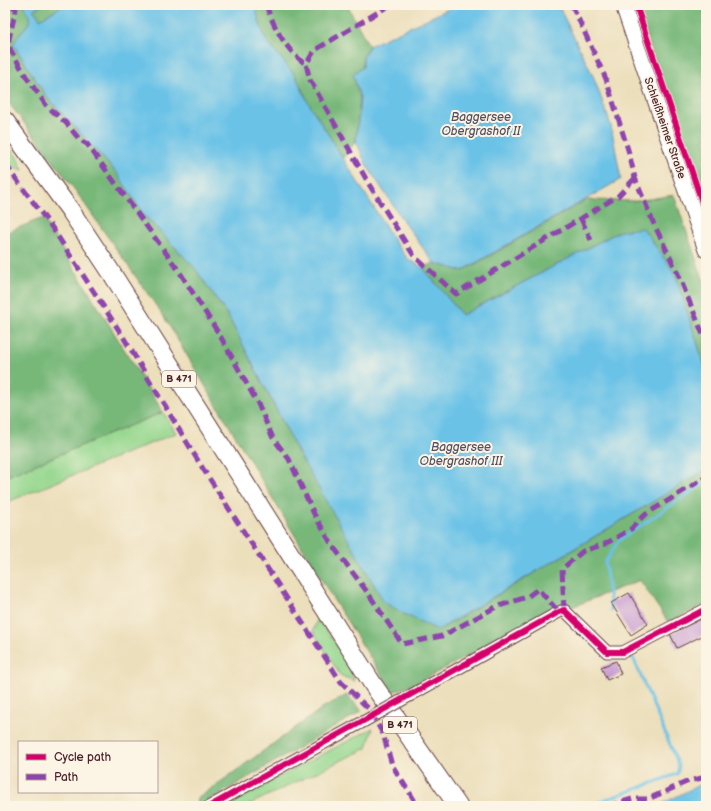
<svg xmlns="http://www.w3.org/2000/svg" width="711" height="811" viewBox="0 0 711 811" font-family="'Balsamiq Sans',sans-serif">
	<rect width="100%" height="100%" fill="#fcf5e5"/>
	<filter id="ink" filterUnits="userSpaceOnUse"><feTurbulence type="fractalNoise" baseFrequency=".025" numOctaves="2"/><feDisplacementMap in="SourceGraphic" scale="8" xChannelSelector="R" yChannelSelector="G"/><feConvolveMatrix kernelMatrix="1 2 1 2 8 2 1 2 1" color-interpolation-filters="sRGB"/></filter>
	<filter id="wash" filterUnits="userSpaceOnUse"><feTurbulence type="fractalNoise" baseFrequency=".012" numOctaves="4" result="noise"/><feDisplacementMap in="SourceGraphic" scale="16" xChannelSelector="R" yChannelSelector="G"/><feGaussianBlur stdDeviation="0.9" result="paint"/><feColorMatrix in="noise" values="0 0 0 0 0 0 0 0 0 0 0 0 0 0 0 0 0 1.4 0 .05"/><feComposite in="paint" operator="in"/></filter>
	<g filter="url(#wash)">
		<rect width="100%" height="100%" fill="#ecdfbc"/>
		<path fill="#94d78e" stroke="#6f7b5c" d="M5 142 17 157 23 170C4 165 5 160 5 142Z
			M163 412 176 433 5 503V477Z
			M317 620C331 634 349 662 354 681L340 675 313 631Z
			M373 728 367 748 246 806H223Z"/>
		<path fill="#77b879" stroke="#606c52" d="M5 5H24L31 20 13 44 46 96 117 173 144 215 194 267 227 314 299 454 439 630 706 470V604L668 622 640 580 572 607 558 608 413 685 392 692 330 594 164 317 75 190 5 98Z
			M45 5H78L77 7H61L40 19 33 9Z
			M255 5H347L369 46 363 58V67L353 74 360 98 356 141 343 158 308 102 295 75 267 42 259 21Z
			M636 5H706V213Z
			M674 195 706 288V370L675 274 620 231 462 315 423 268 434 263 463 271 586 200 636 201Z
			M43 218 163 412 5 477V233Z
			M347 695 362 711 199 806 197 799 324 707Z"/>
		<path fill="#6ac2e7" stroke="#5a7089" d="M24 5H45L33 9 40 19 61 7H77L78 5H255L259 21 267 42 295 75 308 102 397 245 408 259 423 268 462 315 620 231 643 228 675 274 706 370V470L438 630 406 615 384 602 299 454 227 314 194 267 144 215 117 173 46 96 13 44 31 20Z
			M457 5H558L594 78 611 126 621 179 462 271 434 263 404 222 366 164 356 141 360 98 353 74 363 67V58L369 46Z
			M705 782 706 806H658Z"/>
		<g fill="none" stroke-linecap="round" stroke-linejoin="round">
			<path stroke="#6ac2e7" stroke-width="3" d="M611 610 605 562 619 540 706 482
				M588 806 677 774 679 766 632 655"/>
		</g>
		<g id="blocks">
			<path fill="#c394d0" d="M629 593 648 624 631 635 611 603Z
				M705 617 706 634 677 648 670 634Z
				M616 661 621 674 607 680 601 667Z"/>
		</g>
	</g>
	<g filter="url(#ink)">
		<use href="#blocks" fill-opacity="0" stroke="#623c41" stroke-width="1"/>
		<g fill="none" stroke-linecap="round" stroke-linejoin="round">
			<defs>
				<path id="minor" d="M420 690 559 612 564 610 607 652H623L706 609
					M210 806 361 723"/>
				<path id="secondary" d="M623 5 706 250"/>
				<path id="trunk" d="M5 121 70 210 109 269 374 686 458 806"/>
			</defs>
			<use href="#minor" stroke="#623c41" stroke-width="13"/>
			<use href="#secondary" stroke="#623c41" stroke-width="17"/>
			<use href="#trunk" stroke="#623c41" stroke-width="20"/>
			<use href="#minor" stroke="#fff" stroke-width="11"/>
			<use href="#secondary" stroke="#fff" stroke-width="15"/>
			<use href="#trunk" stroke="#fff" stroke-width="18"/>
			<defs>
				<path id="minor-bridge" d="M361 723 420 690"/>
			</defs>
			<use href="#minor-bridge" stroke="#623c41" stroke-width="13" stroke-linecap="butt"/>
			<use href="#minor-bridge" stroke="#fff" stroke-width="11"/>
			<path stroke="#8e44ad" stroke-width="5" stroke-dasharray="10 5" stroke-linecap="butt" d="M11 5 16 9 9 39 10 49 27 78 46 105 66 123 80 140 87 144 179 271 219 334 258 404 273 438 289 459 314 514 332 545 368 593 402 644 442 636 496 607 527 597 538 589 559 612
				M266 5C274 27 286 51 306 64
				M390 5 315 50 306 64 310 80 370 186 414 256 456 294 618 196 635 178
				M423 5H427
				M572 5 606 79 629 153 635 178 653 222 679 276 706 342
				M5 164 53 229 122 335 200 464 341 682 369 709 383 734 392 765 418 806
				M581 219 591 240
				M564 610 562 569 583 551 605 544 631 529 643 516 706 477
				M608 806 632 799H648L689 781 706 777"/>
			<defs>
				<path id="cycleway" d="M636 5 706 214
					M210 806 559 612 564 610 607 652H623L706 609"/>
			</defs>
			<use href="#cycleway" stroke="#fcf5e5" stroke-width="8"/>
			<use href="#cycleway" stroke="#d6006c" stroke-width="6"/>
		</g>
	</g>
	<g text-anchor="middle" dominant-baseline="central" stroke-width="4" stroke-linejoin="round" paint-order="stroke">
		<g fill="#fcf5e5" stroke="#7f5f63" stroke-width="1">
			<rect x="162" y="371" width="34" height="16" rx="3"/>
			<rect x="383" y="717" width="34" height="16" rx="3"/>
		</g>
		<g font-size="10" font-weight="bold" fill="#4a1f2b">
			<text x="179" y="379">B 471</text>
			<text x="400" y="725">B 471</text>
		</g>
		<g font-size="11" fill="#4a1f2b" stroke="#fcf5e5">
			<text transform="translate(665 128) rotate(71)">Schleißheimer Straße</text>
		</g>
		<g font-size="12" font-style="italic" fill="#545063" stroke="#fcf5e5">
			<text x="481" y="117">Baggersee<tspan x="481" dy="14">Obergrashof II</tspan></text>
			<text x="461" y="447">Baggersee<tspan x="461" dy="14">Obergrashof III</tspan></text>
		</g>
	</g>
	<rect width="711" height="811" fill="none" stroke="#fcf5e5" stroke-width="20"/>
	<rect x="18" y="741" width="140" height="52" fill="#fcf5e5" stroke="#b59f9b"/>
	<rect x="26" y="754" width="20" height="6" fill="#d6006c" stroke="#b59f9b"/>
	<text x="54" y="761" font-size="12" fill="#4a1f2b">Cycle path</text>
	<rect x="26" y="774" width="20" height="6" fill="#8e44ad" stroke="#b59f9b"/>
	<text x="54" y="781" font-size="12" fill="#4a1f2b">Path</text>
</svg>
